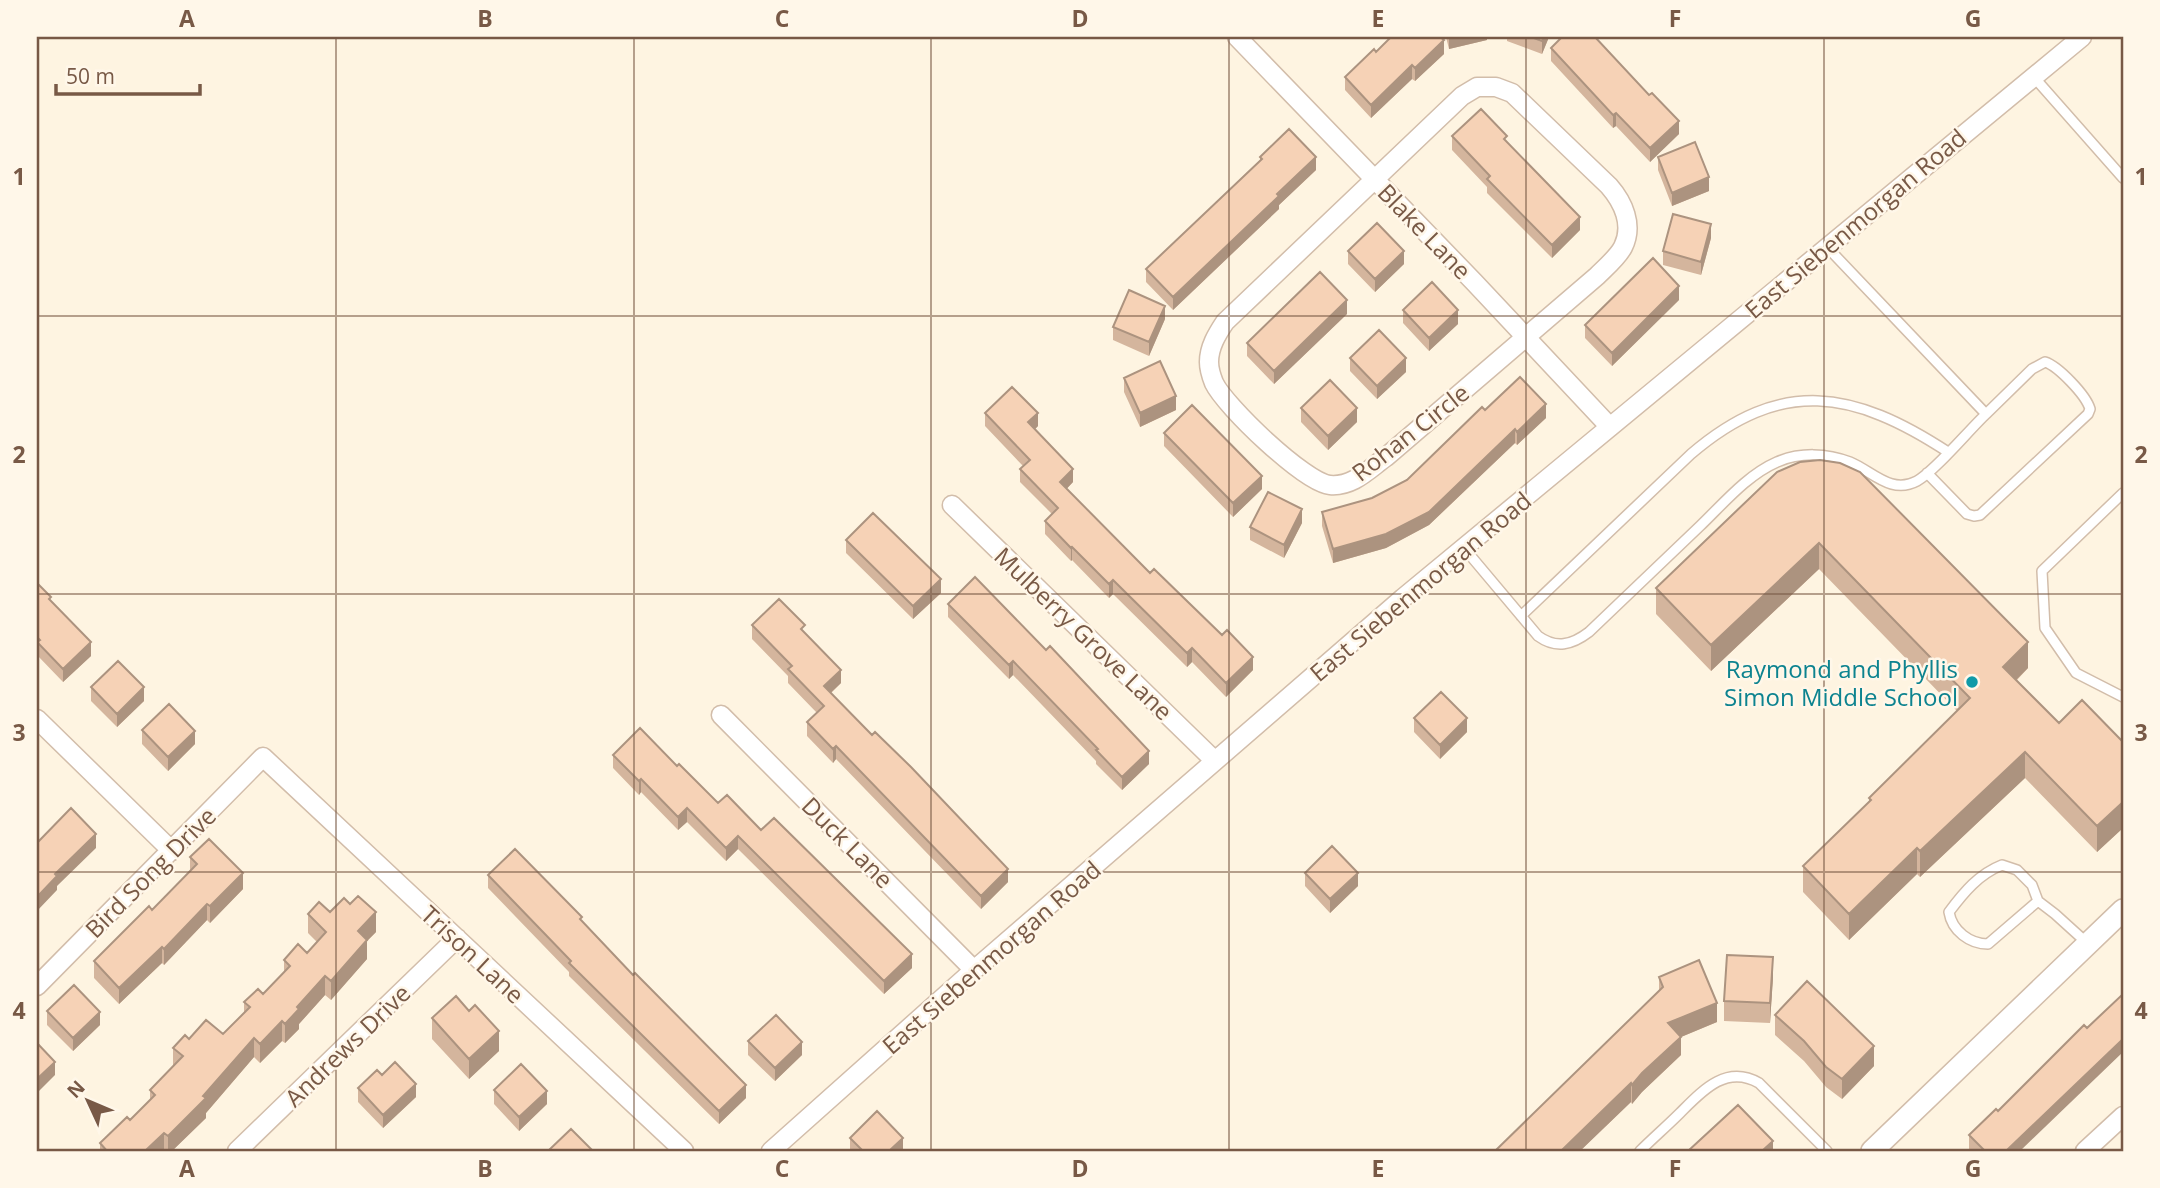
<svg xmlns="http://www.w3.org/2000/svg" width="2160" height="1188" viewBox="0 0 2160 1188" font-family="'Open Sans',sans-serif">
	<rect width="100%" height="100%" fill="#fef4e1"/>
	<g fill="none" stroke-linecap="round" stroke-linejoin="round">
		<defs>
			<path id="service" d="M2033 76 2123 178
				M1927 473 1967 514 1974 516 1980 515 2088 414 2090 409C2086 395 2058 366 2045 362L2032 369 1986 414
				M2123 493 2042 571 2045 628 2076 673 2123 697
				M1464 548 1538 636C1556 649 1572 645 1589 632 1626 597 1663 561 1700 526 1723 504 1747 475 1777 462 1800 452 1827 453 1850 462 1872 471 1891 495 1917 481 1935 471 1969 430 1986 414L1827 247
				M1521 616 1691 454C1781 377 1853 390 1948 452
				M2038 901 1988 944C1970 944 1952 931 1949 912 1964 892 1979 874 2002 865L2017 870 2032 885 2038 901 2055 914 2087 943
				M1640 1151C1653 1138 1667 1126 1680 1113 1702 1091 1726 1064 1759 1083L1827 1151"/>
			<path id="minor" d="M1237 37 1474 282 1610 427
				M1477 87H1496L1512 93 1609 186C1623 202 1634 225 1623 247 1618 257 1605 268 1597 276L1386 457C1369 469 1353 487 1330 485 1305 483 1225 406 1214 383 1212 378 1209 368 1209 362 1209 347 1217 334 1225 322L1462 96Z
				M952 505 1215 761
				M721 715 974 970
				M37 719 172 851
				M37 986 263 757 684 1151
				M237 1151 457 938
				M771 1151 974 970 1403 598 2082 37
				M2085 1151 2123 1116"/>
			<path id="tertiary" d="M1872 1151 2123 910"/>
		</defs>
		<use href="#service" stroke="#d2bdaa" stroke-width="12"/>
		<use href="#minor" stroke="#d2bdaa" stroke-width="21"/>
		<use href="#tertiary" stroke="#d2bdaa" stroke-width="24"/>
		<use href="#service" stroke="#fff" stroke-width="9"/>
		<use href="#minor" stroke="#fff" stroke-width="18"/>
		<use href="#tertiary" stroke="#fff" stroke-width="21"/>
	</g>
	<path fill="#d4b59d" d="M1446 37H1487V40L1449 49Z
		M1507 37H1549L1542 54 1507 41Z
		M1551 48 1679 134 1650 162 1616 126 1613 128 1551 61Z
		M1376 52 1444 54 1415 81 1412 79 1371 118 1345 90V77Z
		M1452 136 1507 143 1580 230 1552 258 1487 193V187L1452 150Z
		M1260 157 1316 170 1279 205V209L1173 310 1146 282V269L1260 160Z
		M1658 157 1709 191 1672 206 1658 170Z
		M1711 238 1701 275 1663 265V251Z
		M1348 251 1404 264 1375 292 1348 264Z
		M1679 300 1612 366 1585 338V325Z
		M1403 310 1458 324 1429 351 1403 323Z
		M1347 314 1274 384 1247 356V343Z
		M1165 319 1149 356 1113 340V327Z
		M1350 358 1406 372 1377 399 1350 371Z
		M1124 378 1176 410 1140 427 1124 392Z
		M1301 408 1357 422 1328 450 1301 422Z
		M1485 410 1546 418 1517 445 1515 443 1429 525 1386 548 1333 563 1322 526V512L1372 498 1407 480Z
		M985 413 1038 426 1035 429 1073 482 1066 489 1150 573 1253 670 1226 697 1192 662 1187 667 1113 594 1109 598 1072 560 1071 561 1045 534V521L1052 514 1020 482V469L1023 466 985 426Z
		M1164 433 1262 489 1233 517 1164 446Z
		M1777 472 2028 668 2017 680 2059 723 2123 742V828L2097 852 2025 778 1920 877 1917 874 1849 940 1803 892V866L1869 803V798L1957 711 1819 569 1711 671 1656 614V588Z
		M1302 523 1284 558 1250 540V527Z
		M846 540 941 593 913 619 846 553Z
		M37 583 91 656 63 682 37 655Z
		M948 604 1149 764 1122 790 1096 764V761L1013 675 1009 679 948 617Z
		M752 625 805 633 841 683 831 693 1008 882 981 909 836 759 833 763 807 736V722L817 713 788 683V676L752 639Z
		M91 687 144 701 117 727 91 701Z
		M1414 718 1467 732 1440 759 1414 732Z
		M142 730 195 744 168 771 142 744Z
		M613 755 677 766 718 803 761 830 912 968 884 994 738 849 726 861 687 822 678 830 641 792 639 795 613 768Z
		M190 857 243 889 210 923 207 920 164 965 162 963 119 1004 94 978V961L152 910 190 871Z
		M1305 873 1358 886 1330 913 1305 886Z
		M488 875 582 922 746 1098 719 1124 569 976V972L488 888Z
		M330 912 376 932 367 941V959L331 1000 325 995 299 1024V1029L285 1043 282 1041 260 1063 254 1057 206 1113V1118L172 1151H100V1143L130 1120 150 1100V1090L173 1066V1048L189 1039 223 1034 244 1013V1002L263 994 284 972V960L307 953 317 942 308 933V914Z
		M1659 977 1717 1022 1681 1037V1055L1642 1092 1632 1104 1631 1102 1580 1151H1495L1659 991Z
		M1773 977 1770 1023 1724 1021V1001Z
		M47 1011 100 1025 73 1051 47 1025Z
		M1775 1015 1874 1066 1842 1099 1826 1087 1804 1061 1775 1035Z
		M432 1018 499 1051 469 1079 432 1039Z
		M748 1041 802 1055 775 1081 748 1055Z
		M382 1075 416 1097 383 1128 358 1102V1088Z
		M494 1090 547 1104 519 1131 494 1104Z
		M1998 1111 2020 1151H1972L1969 1149V1135Z
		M850 1138 903 1151H850Z"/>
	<path fill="#ac937f" d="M1449 37H1487V40L1449 49Z
		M1544 37H1549L1542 54V41Z
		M1444 40V54L1415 81V68Z
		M1412 65V79L1371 118V105Z
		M1616 113V126L1613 128V115Z
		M1679 121V134L1650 162V148Z
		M1316 157V170L1279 205V209L1173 310V297Z
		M1709 177V191L1672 206V193Z
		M1580 217V230L1552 258V245Z
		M1711 224V238L1701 275V262Z
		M1404 251V264L1375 292V279Z
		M1679 286V300L1612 366V353Z
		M1347 300V314L1274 384V371Z
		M1165 306V319L1149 356V342Z
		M1458 310V324L1429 351V338Z
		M1406 358V372L1377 399V386Z
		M1176 396V410L1140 427V413Z
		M1546 404V418L1517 445V432Z
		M1357 408V422L1328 450V436Z
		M1038 413V426L1028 436V422Z
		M1515 429V443L1429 525 1386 548 1333 563V549Z
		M1073 469V482L1060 496V482Z
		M1262 476V489L1233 517V503Z
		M1302 509V523L1284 558V545Z
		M1819 543V569L1711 671V645Z
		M1072 547V560L1071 561V548Z
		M941 579V593L913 619V606Z
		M1113 580V594L1109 598V584Z
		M91 642V656L63 682V669Z
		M2028 642V668L2003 693V667Z
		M1192 648V662L1187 667V653Z
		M1253 657V670L1226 697V683Z
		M1013 661V675L1009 679V665Z
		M841 670V683L824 699V686Z
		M144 687V701L117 727V714Z
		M1467 718V732L1440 759V745Z
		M195 731V744L168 771V757Z
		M836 746V759L833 763V749Z
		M1149 751V764L1122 790V777Z
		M2025 752V778L1920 877V851Z
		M641 779V792L639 795V781Z
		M2123 802V828L2097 852V826Z
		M687 808V822L678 830V817Z
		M96 834V848L57 886V890L37 911V897L55 874Z
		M738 836V849L726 861V848Z
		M1917 848V874L1849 940V914Z
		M1008 869V882L981 909V896Z
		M243 873V889L210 923V906Z
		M1358 873V886L1330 913V899Z
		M207 904V920L164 965V949Z
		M376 912V932L367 941V959L331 1000V981L358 931Z
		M162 947V963L119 1004V988Z
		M912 954V968L884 994V981Z
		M1773 957V977L1770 1023V1003Z
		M325 976V995L299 1024V1029L285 1043V1024L297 1007Z
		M1717 1003V1022L1681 1037V1055L1642 1092 1632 1104V1085L1668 1023Z
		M100 1012V1025L73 1051V1038Z
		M282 1021V1041L260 1063V1044Z
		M499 1031V1051L469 1079V1059Z
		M254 1038V1057L206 1113V1118L172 1151H168V1136Z
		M2123 1039V1052L2020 1151H2006Z
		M802 1042V1055L775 1081V1068Z
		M1874 1046V1066L1842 1099V1079Z
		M55 1062V1075L37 1093V1079Z
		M1631 1083V1102L1580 1151H1561Z
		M416 1084V1097L383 1128V1115Z
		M746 1085V1098L719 1124V1111Z
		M547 1091V1104L519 1131V1117Z
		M164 1133V1151H145Z
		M903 1138V1151H889Z
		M1773 1141V1151H1762Z"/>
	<path fill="#f6d2b6" stroke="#ac937f" stroke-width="2" d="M1391 37H1440L1444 40 1415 68 1412 65 1371 105 1345 77 1374 49 1376 52Z
		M1531 37H1544L1542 41Z
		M1562 37H1595L1649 95 1652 93 1679 121 1650 148 1616 113 1613 115 1551 48Z
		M1481 109 1507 136 1504 139 1580 217 1552 245 1487 179 1490 176 1452 136Z
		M1289 129 1316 157 1277 194 1279 196 1173 297 1146 269 1262 159 1260 157Z
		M1695 142 1709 177 1672 193 1658 157Z
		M1673 214 1711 224 1701 262 1663 251Z
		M1377 223 1404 251 1375 279 1348 251Z
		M1653 258 1679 286 1612 353 1585 325Z
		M1320 272 1347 300 1274 371 1247 343Z
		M1432 282 1458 310 1429 338 1403 310Z
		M1129 290 1165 306 1149 342 1113 327Z
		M1379 330 1406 358 1377 386 1350 358Z
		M1160 361 1176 396 1140 413 1124 378Z
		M1520 377 1546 404 1517 432 1515 429 1429 512 1386 534 1333 549 1322 512 1372 498 1407 480 1482 407 1485 410Z
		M1330 380 1357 408 1328 436 1301 408Z
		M1012 387 1038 413 1028 422 1073 469 1060 482 1150 573 1154 569 1222 635 1227 630 1253 657 1226 683 1192 648 1187 653 1113 580 1109 584 1072 547 1071 548 1045 521 1058 508 1020 469 1030 460 985 413Z
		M1192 405 1262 476 1233 503 1164 433Z
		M1820 460 1840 463 1860 472 2028 642 2003 667 2059 723 2082 700 2123 742V802L2097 826 2025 752 1920 851 1917 848 1849 914 1803 866 1871 800 1869 798 1970 698 1819 543 1711 645 1656 588 1777 472 1800 462Z
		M1268 492 1302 509 1284 545 1250 527Z
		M873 513 941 579 913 606 846 540Z
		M975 577 1046 650 1050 646 1149 751 1122 777 1096 750 1098 749 1013 661 1009 665 948 604Z
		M37 583 51 597 49 599 91 642 63 669 37 642 40 640 37 637Z
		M779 599 805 625 801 629 841 670 824 686 872 735 875 732 911 767 1008 869 981 896 836 746 833 749 807 722 824 706 788 669 792 666 752 625Z
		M118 661 144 687 117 714 91 687Z
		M1441 692 1467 718 1440 745 1414 718Z
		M169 704 195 731 168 757 142 730Z
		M640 728 677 766 679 764 718 803 727 795 761 830 774 818 912 954 884 981 738 836 726 848 687 808 678 817 641 779 639 781 613 755Z
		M71 808 96 834 55 874 57 876 37 897V843Z
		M209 839 243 873 210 906 207 904 164 949 162 947 119 988 94 961 149 906 152 910 197 864 190 857Z
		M1332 846 1358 873 1330 899 1305 873Z
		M515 849 582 917 580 919 633 975 635 973 746 1085 719 1111 569 963 571 961 488 875Z
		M358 896 376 912 358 931 367 940 331 981 325 976 297 1007 299 1009 285 1024 282 1021 260 1044 254 1038 203 1096 206 1098 168 1136 164 1133 145 1151H107L100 1143 127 1117 130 1120 155 1095 150 1090 183 1056 173 1048 185 1035 189 1039 206 1020 223 1034 250 1007 244 1002 258 989 263 994 290 966 284 960 298 944 307 953 326 932 308 914 319 902 330 912 344 898 350 904Z
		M1727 955 1773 957 1770 1003 1724 1001Z
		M1699 960 1717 1003 1668 1023 1681 1037 1642 1073 1632 1085 1631 1083 1561 1151H1495L1663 987 1659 977Z
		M1807 981 1874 1046 1842 1079 1826 1067 1804 1041 1775 1015Z
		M74 985 100 1012 73 1038 47 1011Z
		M2123 994V1039L2006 1151H1985L1969 1135 1996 1109 1998 1111 2084 1025 2087 1028Z
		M456 996 469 1011 475 1005 499 1031 469 1059 432 1018Z
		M776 1015 802 1042 775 1068 748 1041Z
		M37 1043 55 1062 37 1079Z
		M395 1062 416 1084 383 1115 358 1088 377 1070 382 1075Z
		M521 1064 547 1091 519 1117 494 1090Z
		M1738 1105 1773 1141 1762 1151H1688Z
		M877 1111 903 1138 889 1151H863L850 1138Z
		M571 1129 593 1151H548Z"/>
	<path fill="none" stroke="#785946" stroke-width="2" stroke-opacity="0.55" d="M336 37V1151M634 37V1151M931 37V1151M1229 37V1151M1526 37V1151M1824 37V1151M37 316H2123M37 594H2123M37 872H2123"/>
	<circle fill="#0f9aa8" stroke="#fff7e9" stroke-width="2.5" cx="1972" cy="682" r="7"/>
	<g text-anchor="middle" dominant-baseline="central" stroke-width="5" stroke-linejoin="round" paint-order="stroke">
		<g font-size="24" fill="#785946" stroke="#fff7e9">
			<text transform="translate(1855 223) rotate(-40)">East Siebenmorgan Road</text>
			<text transform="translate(1425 231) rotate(46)">Blake Lane</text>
			<text transform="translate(1410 432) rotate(-38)">Rohan Circle</text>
			<text transform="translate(1420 586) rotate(-40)">East Siebenmorgan Road</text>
			<text transform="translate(1084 633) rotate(44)">Mulberry Grove Lane</text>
			<text transform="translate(848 842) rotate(45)">Duck Lane</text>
			<text transform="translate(150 872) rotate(-45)">Bird Song Drive</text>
			<text transform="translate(473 954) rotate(43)">Trison Lane</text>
			<text transform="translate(991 957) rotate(-41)">East Siebenmorgan Road</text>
			<text transform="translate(347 1045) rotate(-44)">Andrews Drive</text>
		</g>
		<g font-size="24" fill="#0d838f" stroke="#fff7e9" text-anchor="end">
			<text x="1958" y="668">Raymond and Phyllis<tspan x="1958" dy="28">Simon Middle School</tspan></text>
		</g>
	</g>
	<rect width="2160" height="1188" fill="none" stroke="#fff7e9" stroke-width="77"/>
	<g transform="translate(88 1101) rotate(314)" stroke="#fff7e9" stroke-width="5" paint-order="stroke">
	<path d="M0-5L12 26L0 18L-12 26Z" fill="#785946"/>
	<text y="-10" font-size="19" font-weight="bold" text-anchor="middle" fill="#785946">N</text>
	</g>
	<path d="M56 84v10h144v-10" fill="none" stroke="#785946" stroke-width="3.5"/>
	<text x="66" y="84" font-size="21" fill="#785946" stroke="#fff7e9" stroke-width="5" paint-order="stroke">50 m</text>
	<rect x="38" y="38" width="2084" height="1112" fill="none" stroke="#785946" stroke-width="2.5"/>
	<g font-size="23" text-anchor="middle" font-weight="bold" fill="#785946">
		<text x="187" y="27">A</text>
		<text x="485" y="27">B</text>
		<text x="782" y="27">C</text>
		<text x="1080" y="27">D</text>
		<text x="1378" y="27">E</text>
		<text x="1675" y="27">F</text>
		<text x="1973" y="27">G</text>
		<text x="19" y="185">1</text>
		<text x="2141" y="185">1</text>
		<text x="19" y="463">2</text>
		<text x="2141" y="463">2</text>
		<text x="19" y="741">3</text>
		<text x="2141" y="741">3</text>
		<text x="19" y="1019">4</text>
		<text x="2141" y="1019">4</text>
		<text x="187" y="1177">A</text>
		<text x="485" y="1177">B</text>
		<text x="782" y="1177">C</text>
		<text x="1080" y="1177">D</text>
		<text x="1378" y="1177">E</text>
		<text x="1675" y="1177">F</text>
		<text x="1973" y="1177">G</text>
	</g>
</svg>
